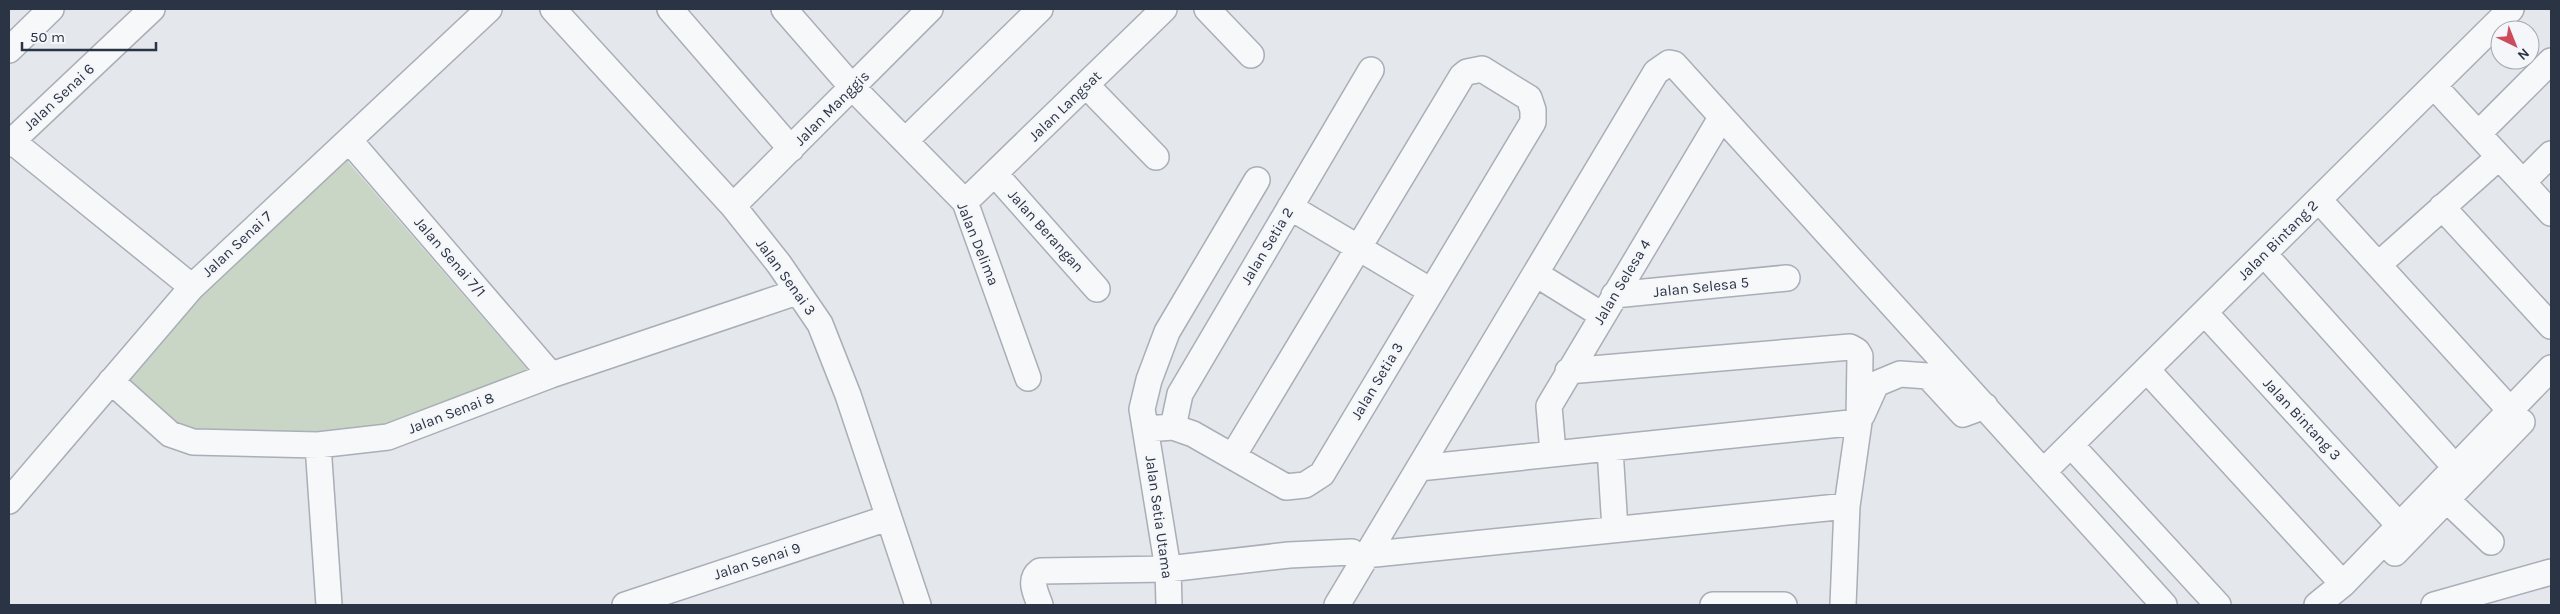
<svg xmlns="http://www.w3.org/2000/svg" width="2560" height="614" viewBox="0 0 2560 614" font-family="Karla,sans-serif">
	<rect width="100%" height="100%" fill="#e4e7ec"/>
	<path fill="#c9d6c5" d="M343 156 529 371 381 431 298 435 186 432 125 379 198 292Z"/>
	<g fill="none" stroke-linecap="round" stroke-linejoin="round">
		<defs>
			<path id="minor" d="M553 9 733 206 779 264 820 324 848 395 918 605
				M670 9 791 149
				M784 9 852 87 965 202 1028 378
				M1207 9 1251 55
				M9 50 51 9
				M1087 86 1156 157
				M2434 86 2551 213
				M2478 134 2551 61
				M349 140 551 375
				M12 141 192 287
				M905 141 1040 9
				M9 144 152 9
				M995 174 1097 289
				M2523 182 2551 154
				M2319 200 2510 410
				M965 202 1164 9
				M733 206 930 9
				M1290 207 1431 291
				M2442 207 2551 326
				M2264 254 2455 467
				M2378 265 2499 157
				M1536 274 1602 315
				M1614 295 1787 278
				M2205 313 2399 525
				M2147 370 2343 584
				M1568 371 1850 347 1857 351 1860 356 1859 422 1847 506 1843 605
				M111 381 170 434 193 442 318 445 388 437 551 375 797 292
				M1862 415 1876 384 1900 374 1928 376 1963 414 1985 406
				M1173 427 1180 394 1371 70
				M1146 429 1173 427 1193 434 1286 487 1305 485 1322 474 1533 122V110L1529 98 1482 69 1467 72 1462 76 1233 456
				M318 445 329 605
				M2071 445 2218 605
				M1610 449 1615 529
				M1553 453 1549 406 1721 118
				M1419 468 1859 422
				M2044 471 2511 9
				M9 501 192 287 489 9
				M2448 501 2491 542
				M2395 553 2522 422
				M1365 555 1847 506
				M625 605 888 518
				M1040 605C1036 593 1028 580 1040 571L1168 569 1289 555 1352 552
				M1169 605 1168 569 1142 409 1149 380 1167 332 1257 180
				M1337 605 1656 72 1669 63 1674 64 2164 605
				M1713 605H1784
				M2317 605 2343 584 2551 368
				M2434 605 2551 572"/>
		</defs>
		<use href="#minor" stroke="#a9aeb7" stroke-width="28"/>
		<use href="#minor" stroke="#f7f8fa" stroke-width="25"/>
	</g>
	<g text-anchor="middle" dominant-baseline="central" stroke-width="4.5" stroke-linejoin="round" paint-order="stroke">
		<g font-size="15" fill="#2b3445" stroke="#f4f6f9">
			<text transform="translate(59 97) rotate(-43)">Jalan Senai 6</text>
			<text transform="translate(1065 106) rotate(-44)">Jalan Langsat</text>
			<text transform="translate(832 108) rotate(-45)">Jalan Manggis</text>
			<text transform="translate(1046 231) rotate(48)">Jalan Berangan</text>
			<text transform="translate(2278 240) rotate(-45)">Jalan Bintang 2</text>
			<text transform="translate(237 244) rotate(-43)">Jalan Senai 7</text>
			<text transform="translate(978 244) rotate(68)">Jalan Delima</text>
			<text transform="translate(1267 246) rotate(-59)">Jalan Setia 2</text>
			<text transform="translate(450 257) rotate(49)">Jalan Senai 7/1</text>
			<text transform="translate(786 277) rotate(54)">Jalan Senai 3</text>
			<text transform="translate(1622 282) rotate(-59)">Jalan Selesa 4</text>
			<text transform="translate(1701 287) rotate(-6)">Jalan Selesa 5</text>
			<text transform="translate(1377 381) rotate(-59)">Jalan Setia 3</text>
			<text transform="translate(451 413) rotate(-21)">Jalan Senai 8</text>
			<text transform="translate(2302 419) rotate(47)">Jalan Bintang 3</text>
			<text transform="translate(1159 517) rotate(82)">Jalan Setia Utama</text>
			<text transform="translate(757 561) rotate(-18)">Jalan Senai 9</text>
		</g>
	</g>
	<rect width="2560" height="614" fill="none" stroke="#2b3445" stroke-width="20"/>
	<g transform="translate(2515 45) rotate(137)"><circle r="24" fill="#f4f6f9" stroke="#a4a8b1"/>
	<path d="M0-4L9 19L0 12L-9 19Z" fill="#d1495b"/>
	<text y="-8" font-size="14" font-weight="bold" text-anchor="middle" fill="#2b3445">N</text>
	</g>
	<path d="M22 42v8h134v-8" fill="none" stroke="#2b3445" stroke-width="2.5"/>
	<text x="30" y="42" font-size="15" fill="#2b3445" stroke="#f4f6f9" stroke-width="4" paint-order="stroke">50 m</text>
</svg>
